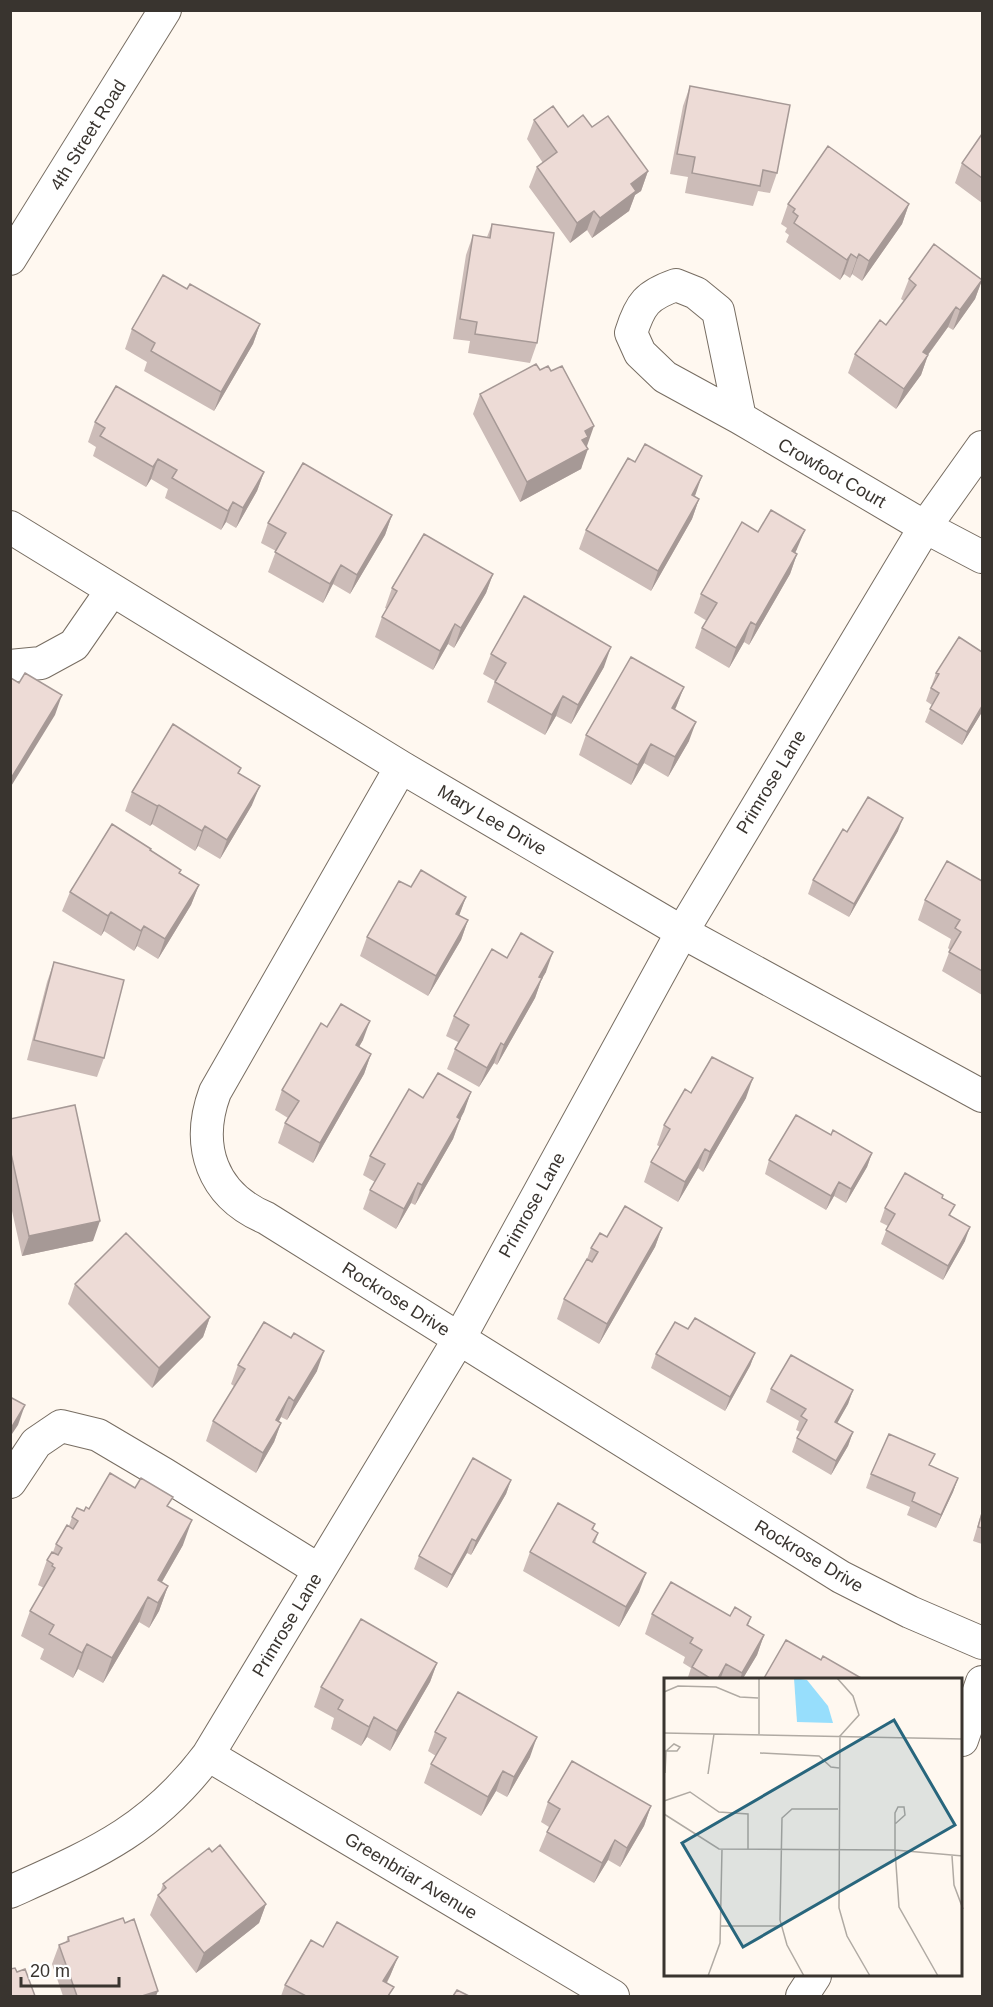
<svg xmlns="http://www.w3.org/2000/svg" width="993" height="2007" viewBox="0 0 993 2007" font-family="Helvetica,sans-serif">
	<rect width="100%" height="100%" fill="#fff8f0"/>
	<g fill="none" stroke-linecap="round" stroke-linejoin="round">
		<defs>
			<path id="minor" d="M10 259 165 10
				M740 418 718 311 696 293 676 285C647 295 640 304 631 333L640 353 665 377 740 418 925 527 982 557
				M10 527 401 767 682 932 982 1096
				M10 666 41 663 74 645 112 590
				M401 767 215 1092C195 1146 212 1195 266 1218L841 1577 910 1612 982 1643
				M10 1482 36 1443 61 1426 98 1435 164 1474 319 1570
				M962 1740 982 1682
				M208 1755 613 1996
				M10 1892C94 1854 151 1831 208 1755L459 1339 682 932 925 527 982 447
				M802 1996 815 1976"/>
		</defs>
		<use href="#minor" stroke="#776d62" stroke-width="34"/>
		<use href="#minor" stroke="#fff" stroke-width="32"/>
	</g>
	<path fill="#ccbcb8" d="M690 86 777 173 770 193 758 191 753 206 685 193 688 177 670 174 683 106Z
		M534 120 568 127H592L648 171 641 191 635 195 629 211 592 238 587 230 570 243 529 187 537 167 543 163 527 139Z
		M982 134V203L955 183 962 163Z
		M788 204H909L902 224 862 281 852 274 850 278 844 274 840 280 786 242 789 235 785 232 787 228 781 224Z
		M492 224 537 343 530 363 468 353 470 341 453 339 466 255 473 235 487 237Z
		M909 279 982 280 975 299 953 330 948 327 928 355 921 375 896 409 848 373 855 354 886 325 904 301 901 299Z
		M187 289 260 324 253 344 214 411 144 371 147 362 125 349 132 329Z
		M480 394 587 446 581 469 520 502 473 414Z
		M95 422 264 472 257 491 236 528 226 522 221 530 165 498 168 489 151 479 146 487 93 456 96 447 88 442Z
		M695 496 699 499 692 519 651 591 579 549 586 530Z
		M392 515 385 535 350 594 333 584 323 603 268 572 276 551 261 543 268 523Z
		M758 532 797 549 795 553 797 554 790 574 749 645 744 642 729 668 695 648 702 628 707 621 694 613 701 594Z
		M493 574 486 593 454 648 448 644 433 670 375 637 382 617 387 609 385 608 392 588Z
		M959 637 982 712 962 745 925 722 932 705 926 701 936 673Z
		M491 654 604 667 571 724 556 716 545 735 487 702 495 681 483 674Z
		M684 687 675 710 689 741 668 777 644 763 631 785 579 755 586 735Z
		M239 773 252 805 220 859 198 846 195 851 152 824 150 826 125 811 132 792Z
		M898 831 849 917 808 894 813 880 847 832Z
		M150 850 179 873 199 885 191 905 158 959 137 946 134 951 104 931 101 936 62 911 70 892Z
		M982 881V995L942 971 950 950 948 948 951 939 918 920 925 900Z
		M411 887 466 897 459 915 468 920 461 940 428 996 360 956 367 937Z
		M507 958 546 972 542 978 535 998 497 1065 494 1063 479 1087 447 1069 455 1049 458 1042 446 1036 454 1016Z
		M54 962 104 1058 97 1077 27 1060 47 982Z
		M327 1027 363 1040 359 1047 371 1054 364 1074 313 1163 278 1143 285 1123 288 1118 275 1110 282 1090Z
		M471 1092 453 1139 415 1205 411 1203 396 1229 363 1209 370 1190 375 1182 363 1175 370 1156 423 1098Z
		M691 1093 746 1098 703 1172 698 1168 678 1202 644 1182 651 1162 660 1147 657 1145 664 1125Z
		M10 1119 93 1241 22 1256 10 1202Z
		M831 1135 872 1153 867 1167 846 1203 834 1196 826 1210 765 1174 769 1160Z
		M942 1198 951 1216 965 1241 943 1280 881 1244 888 1226 880 1222 885 1208Z
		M662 1228 655 1247 599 1344 557 1319 564 1299 587 1259 591 1248 607 1237Z
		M75 1284 210 1317 203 1337 152 1388 68 1304Z
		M688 1329 755 1353 750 1366 725 1411 651 1368 656 1354Z
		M238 1365 317 1371 287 1420 281 1417 279 1421 281 1423 274 1442 256 1473 206 1441 213 1421 234 1386 231 1384Z
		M771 1389 853 1390 848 1404 837 1423 853 1432 848 1446 831 1475 792 1452 797 1438 800 1432 796 1430 799 1421 766 1402Z
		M930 1466 958 1478 953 1492 936 1528 907 1515 910 1507 866 1488 871 1474Z
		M511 1480 506 1494 471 1555 467 1553 447 1588 414 1569 419 1556Z
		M169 1507 183 1545 162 1582 168 1586 159 1611 149 1628 139 1622 103 1683 78 1669 73 1678 40 1659 44 1649 21 1636 30 1611 44 1588 38 1585 47 1560 53 1552 56 1544 69 1526 72 1517 89 1509Z
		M982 1511V1544L973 1541Z
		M595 1524 593 1530 598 1533 595 1543 639 1592 619 1627 523 1571 530 1552Z
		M652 1614 751 1617 748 1626 764 1635 757 1655 742 1680H687L691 1668 683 1663 685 1657 645 1634Z
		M437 1663 430 1682 390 1751 367 1737 361 1746 331 1729 334 1718 314 1707 321 1687Z
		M435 1732 530 1757 507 1797 496 1791 481 1816 424 1783 431 1764 436 1756 428 1751Z
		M548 1802 651 1806 644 1826 620 1867 608 1860 594 1883 539 1851 547 1832 549 1827 541 1822Z
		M163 1884 266 1904 259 1923 196 1973 150 1915 158 1895 160 1893Z
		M125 1923 156 1996H63L52 1964 59 1945 66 1942 68 1937Z
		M323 1947 398 1957 390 1976 387 1983 390 1996H281L285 1985Z"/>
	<path fill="#a69996" d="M648 171 641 191 635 195 629 211 592 238 600 218 631 184Z
		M909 204 902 224 862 281 869 261Z
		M594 211 587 230 570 243 577 223Z
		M851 254 844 274 840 280 847 260Z
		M859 254 852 274 850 278 857 258Z
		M982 280 975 299 953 330 960 310Z
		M956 307 948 327 916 371 923 352Z
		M260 324 253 344 214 411 221 392Z
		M928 355 921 375 896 409 904 389Z
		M594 426 587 446 584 447 588 449 581 469 520 502 527 482 585 431Z
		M158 459 151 479 146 487 153 467Z
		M264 472 257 491 236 528 243 508Z
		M702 476 695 496 692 495Z
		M699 499 692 519 651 591 658 571Z
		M233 502 226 522 221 530 228 511Z
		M392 515 385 535 350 594 357 575Z
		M805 530 797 549 785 571 792 551Z
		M797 554 790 574 749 645 756 625Z
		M341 565 333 584 323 603 330 584Z
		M493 574 486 593 454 648 461 628Z
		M751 622 744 642 729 668 736 648Z
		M455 624 448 644 433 670 440 651Z
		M611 647 604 667 571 724 578 705Z
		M684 687 676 707 665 727 672 708Z
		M62 695 55 715 10 788V780Z
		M563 696 556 716 545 735 552 715Z
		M982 706V712L962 745 967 732Z
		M696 722 689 741 668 777 675 757Z
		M651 744 644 763 631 785 638 765Z
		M260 786 252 805 220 859 227 840Z
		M159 805 152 824 150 826 157 806Z
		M903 818 898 831 849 917 854 904Z
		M205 826 198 846 195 851 202 831Z
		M199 885 191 905 158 959 165 939Z
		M466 897 459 916 456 914Z
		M111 912 104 931 101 936 108 916Z
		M468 920 461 940 428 996 436 976Z
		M144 926 137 946 134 951 141 931Z
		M553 952 546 972 532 996 539 977Z
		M542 978 535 998 497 1065 504 1045Z
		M370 1021 363 1040 348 1065 356 1045Z
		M501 1043 494 1063 479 1087 487 1068Z
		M371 1054 364 1074 313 1163 320 1143Z
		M753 1078 746 1098 703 1172 710 1152Z
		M471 1092 464 1112 450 1137 457 1117Z
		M460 1119 453 1139 415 1205 422 1185Z
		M705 1149 698 1168 678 1202 685 1182Z
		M872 1153 867 1167 846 1203 851 1189Z
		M839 1182 834 1196 826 1210 831 1196Z
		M418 1183 411 1203 396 1229 404 1209Z
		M100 1221 93 1241 22 1256 29 1236Z
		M970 1227 965 1241 943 1280 948 1266Z
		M662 1228 655 1247 599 1344 607 1324Z
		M210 1317 203 1337 152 1388 159 1368Z
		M324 1351 317 1371 287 1420 294 1401Z
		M755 1353 750 1366 725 1411 730 1397Z
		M853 1390 848 1404 830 1436 835 1422Z
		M289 1397 281 1417 269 1439 276 1420Z
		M25 1405 18 1425 10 1437V1430Z
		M281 1423 274 1442 256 1473 263 1453Z
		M853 1432 848 1446 831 1475 836 1461Z
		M958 1478 953 1492 936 1528 941 1515Z
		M511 1480 506 1494 471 1555 476 1541Z
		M192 1520 183 1545 152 1599 158 1580Z
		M472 1539 467 1553 447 1588 452 1575Z
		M646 1573 639 1592 619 1627 626 1607Z
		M168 1586 159 1611 149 1628 158 1603Z
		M148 1597 139 1622 103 1683 112 1658Z
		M764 1635 757 1655 742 1680H740L742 1673Z
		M87 1644 78 1669 73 1678 82 1653Z
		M437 1663 430 1682 390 1751 397 1731Z
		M726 1664 720 1680H717Z
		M374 1717 367 1737 361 1746 369 1727Z
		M537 1737 530 1757 507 1797 514 1777Z
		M503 1771 496 1791 481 1816 488 1797Z
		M651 1806 644 1826 620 1867 627 1848Z
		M615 1840 608 1860 594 1883 602 1863Z
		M266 1904 259 1923 196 1973 204 1953Z
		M398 1957 390 1976 379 1996 383 1981Z
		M158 1991 156 1996H142Z"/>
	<path fill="#eddbd6" stroke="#a69996" stroke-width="1.5" d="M690 86 790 105 777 173 763 170 760 186 692 173 695 157 677 154Z
		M553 106 568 127 583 115 592 127 608 116 648 171 631 184 636 191 600 218 594 211 577 223 537 167 557 152 534 120Z
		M982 134V178L962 163Z
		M828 146 909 204 869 261 859 254 857 258 851 254 847 260 794 223 798 216 793 212 795 209 788 204Z
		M492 224 554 233 537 343 475 334 477 322 460 319 473 235 490 238Z
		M934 244 982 280 960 310 956 307 923 352 928 355 904 389 855 354 880 320 886 325 916 285 909 279Z
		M163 275 187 289 190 284 260 324 221 392 151 351 155 343 132 329Z
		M536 364 540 370 548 366 551 371 562 366 594 426 585 431 588 437 582 440 588 449 527 482 480 394Z
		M116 386 264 472 243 508 233 502 228 511 172 478 177 470 158 459 153 467 100 436 105 428 95 422Z
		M645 444 702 476 692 495 699 499 658 571 586 530 628 458 635 462Z
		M303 463 392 515 357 575 341 565 330 584 275 552 286 533 268 523Z
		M771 510 805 530 792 551 797 554 756 625 751 622 736 648 702 628 717 603 701 594 742 522 758 532Z
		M424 534 493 574 461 628 455 624 440 651 382 617 397 591 392 588Z
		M524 596 611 647 578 705 563 696 552 715 495 682 506 663 491 654Z
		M959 637 982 652V706L967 732 930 709 939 693 931 688 939 674 936 673Z
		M631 657 684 687 672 708 696 722 675 757 651 744 638 765 586 735Z
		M25 673 62 695 10 780V680L11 678 19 683Z
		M173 724 241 768 238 773 260 786 227 840 205 826 202 831 159 805 157 806 132 792Z
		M868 797 903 818 854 904 813 880 843 829 847 832Z
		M112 824 151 849 150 850 181 870 179 873 199 885 165 939 144 926 141 931 111 912 108 916 70 892Z
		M947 861 982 881V971L949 952 961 932 955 928 960 920 925 900Z
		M421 870 466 897 456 914 468 920 436 976 367 937 399 881 411 887Z
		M521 933 553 952 539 977 542 978 504 1045 501 1043 487 1068 455 1049 469 1025 454 1016 492 949 507 958Z
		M54 962 124 980 104 1058 34 1040Z
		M341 1004 370 1021 356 1045 371 1054 320 1143 285 1123 299 1101 282 1090 321 1023 327 1027Z
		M712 1057 753 1078 710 1152 705 1149 685 1182 651 1162 670 1129 664 1125 685 1089 691 1093Z
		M438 1073 471 1092 457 1117 460 1119 422 1185 418 1183 404 1209 370 1190 385 1164 370 1156 409 1089 423 1098Z
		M75 1105 100 1221 29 1236 10 1149V1119Z
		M796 1115 831 1135 833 1130 872 1153 851 1189 839 1182 831 1196 769 1160Z
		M905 1173 943 1195 942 1198 955 1205 949 1215 970 1227 948 1266 886 1230 895 1214 885 1208Z
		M625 1206 662 1228 607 1324 564 1299 587 1259 592 1262 598 1252 591 1248 600 1233 607 1237Z
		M126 1233 210 1317 159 1368 75 1284Z
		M695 1318 755 1353 730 1397 656 1354 675 1322 688 1329Z
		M264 1322 291 1338 294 1333 324 1351 294 1401 289 1397 276 1420 281 1423 263 1453 213 1421 245 1369 238 1365Z
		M791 1355 853 1390 835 1422 853 1432 836 1461 797 1438 807 1420 801 1416 806 1409 771 1389Z
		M10 1397 25 1405 10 1430Z
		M889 1434 935 1454 929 1465 958 1478 941 1515 912 1501 915 1493 871 1474Z
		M473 1458 511 1480 476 1541 472 1539 452 1575 419 1556Z
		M110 1473 135 1488 141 1478 173 1497 167 1506 192 1520 158 1580 168 1586 158 1603 148 1597 112 1658 87 1644 82 1653 49 1634 54 1625 30 1611 55 1568 52 1566 53 1564 47 1560 52 1552 58 1555 62 1548 56 1544 67 1525 73 1529 78 1521 72 1517 77 1508 84 1511 86 1507 89 1509Z
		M558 1503 595 1524 592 1529 598 1533 593 1542 646 1573 626 1607 530 1552Z
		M982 1513V1528L978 1527Z
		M671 1582 730 1616 735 1607 751 1617 747 1625 764 1635 742 1673 726 1664 717 1680H713L692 1667 702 1650 690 1643 693 1638 652 1614Z
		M361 1619 437 1663 397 1731 374 1717 369 1727 338 1709 343 1700 321 1687Z
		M786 1640 821 1660 823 1656 861 1678 859 1680H763Z
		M458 1692 537 1737 514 1777 503 1771 488 1797 431 1764 446 1738 435 1732Z
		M572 1761 651 1806 627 1848 615 1840 602 1863 547 1832 560 1809 548 1802Z
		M220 1845 266 1904 204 1953 158 1895 166 1888 163 1884 209 1848 212 1852Z
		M123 1918 125 1923 134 1919 158 1991 142 1996H77L59 1945 69 1941 68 1937Z
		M337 1922 398 1957 383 1981 394 1987 388 1996H306L285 1985 311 1940 323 1947Z
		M15 1968 17 1972 25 1969 35 1996H10V1969Z
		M457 1990 469 1996H453Z"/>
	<g text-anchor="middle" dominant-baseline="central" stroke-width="4.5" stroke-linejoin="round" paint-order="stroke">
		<g font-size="18" fill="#39342f" stroke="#fff">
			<text transform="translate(88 135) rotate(-58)">4th Street Road</text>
			<text transform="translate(832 473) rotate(30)">Crowfoot Court</text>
			<text transform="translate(771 782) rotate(-59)">Primrose Lane</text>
			<text transform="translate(492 820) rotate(30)">Mary Lee Drive</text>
			<text transform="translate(532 1205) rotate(-61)">Primrose Lane</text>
			<text transform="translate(396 1299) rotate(32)">Rockrose Drive</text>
			<text transform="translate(809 1556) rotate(31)">Rockrose Drive</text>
			<text transform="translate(287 1625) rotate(-59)">Primrose Lane</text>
			<text transform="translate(411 1876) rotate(31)">Greenbriar Avenue</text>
		</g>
	</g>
	<g transform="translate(664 1678)">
		<rect width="298" height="298" fill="#fff8f0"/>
		<path d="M130 0 143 2 164 28 169 45 133 44Z" fill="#97defc"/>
		<path fill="none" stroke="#b0aaa3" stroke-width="1.5" d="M173 0 189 18 195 37 176 58 175 230 183 258 206 298M0 14 14 8 52 9 76 19 94 20M0 55 299 61M95 56V0M0 73H13L16 69 10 66 2 73 1 95M96 75 155 78 167 89 175 90M44 96 50 56M0 123 26 114 55 134 84 136V172M0 136 55 171 231 172 299 178M231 146 241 137 240 129H234L231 135V172L235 229 274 298M288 178 290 207 299 231M57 248H117M44 298 56 265 58 171M140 298 123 267 116 242 118 140 128 131H174"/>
		<path fill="#28667d" fill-opacity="0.15" stroke="#28667d" stroke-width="3" d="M230 42 291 147 79 269 18 165Z"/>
		<rect width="298" height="298" fill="none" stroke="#39342f" stroke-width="3"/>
	</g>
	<rect width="993" height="2007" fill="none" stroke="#39342f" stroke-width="24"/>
	<path d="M21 1977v9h98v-9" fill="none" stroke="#39342f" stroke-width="3"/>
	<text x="30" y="1977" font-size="18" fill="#39342f" stroke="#ffffff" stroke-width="4.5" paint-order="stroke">20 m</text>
</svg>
